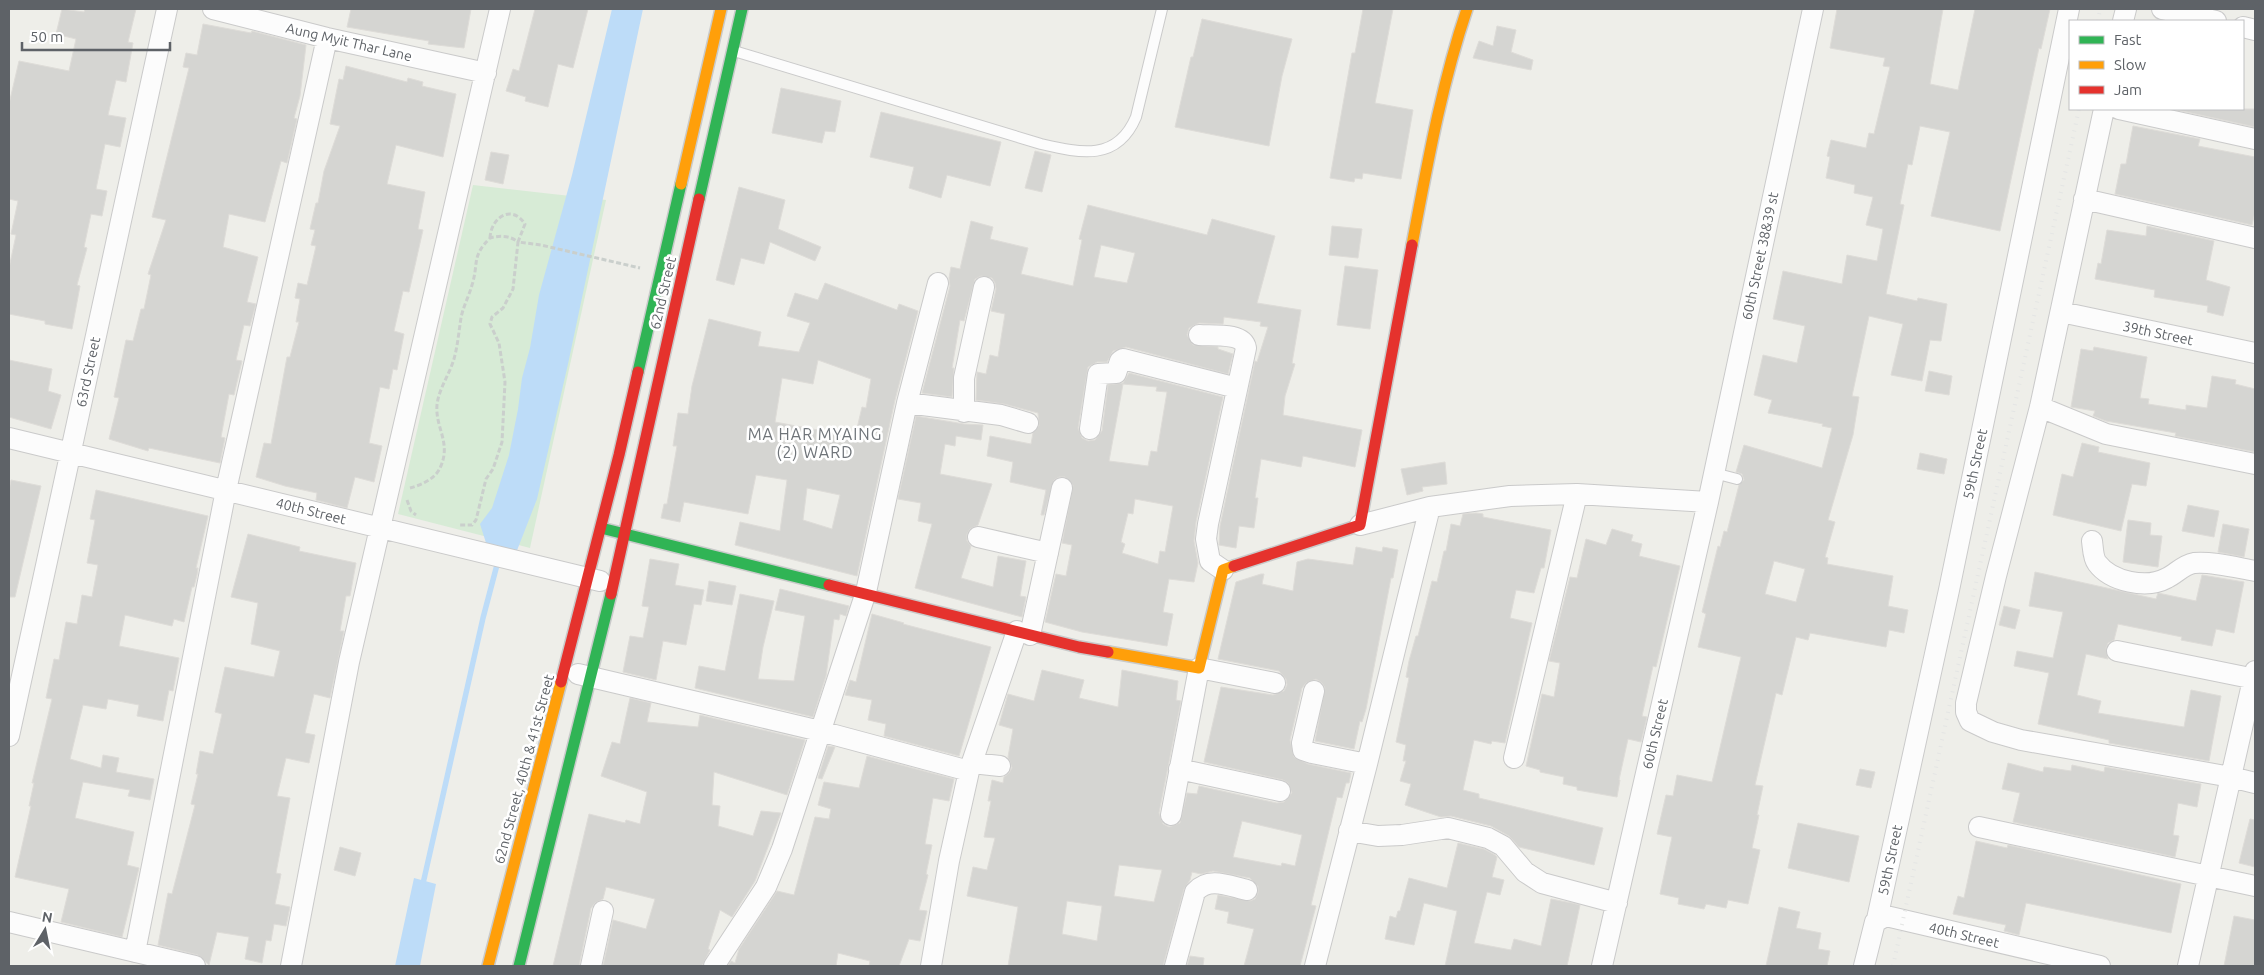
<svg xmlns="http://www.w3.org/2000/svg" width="2264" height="975" viewBox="0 0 2264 975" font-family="Ubuntu,sans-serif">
	<rect width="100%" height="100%" fill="#eeeee9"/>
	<path fill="#d7ebd6" d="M473 185 606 200 530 548 398 514Z"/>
	<path fill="#bddcf8" d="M612 9H643L568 364 537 499 516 553 487 546 480 524 492 508 509 455 518 409 522 378 530 348 539 295 572 175Z
		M414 878 436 884 420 966H395Z"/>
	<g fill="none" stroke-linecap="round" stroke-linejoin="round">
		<path stroke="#bddcf8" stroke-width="5.5" d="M422 888 483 618 498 561"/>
	</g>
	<path fill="#d5d5d2" stroke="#dedcd8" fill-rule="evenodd" d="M62 9 84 12 85 9H136L128 42 133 43 126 82 116 80 108 115 126 118 120 147 105 144 96 189 107 191 102 216 91 214 84 247 87 248 77 285 80 286 72 329 45 324V321L9 314V268L16 235 11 234 18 201 9 199V104L19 61 69 71 76 39 56 34Z
		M351 9H471L464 48 428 44 429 41 347 27Z
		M535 9H588L573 68 558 64 548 107 525 101 526 97 506 91 513 69 519 71Z
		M1363 9H1393L1375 103 1413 110 1401 179 1363 173 1362 179 1355 178 1354 182 1330 178 1352 53H1355Z
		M1837 9H1943L1930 84 1958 90 1975 9H2050L2041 49 2039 48 2000 231 1931 216 1950 132 1920 126 1912 165 1908 164 1900 204 1904 205 1886 294 1917 301 1918 298 1947 304 1941 341 1930 340 1922 381 1891 375 1903 324 1869 316 1852 396 1859 397 1853 435 1828 520 1835 522 1825 557 1828 558 1827 564 1893 576 1888 606 1908 610 1904 633 1889 630 1886 647 1810 633 1808 640 1796 637 1782 695 1776 693 1755 785 1763 786 1757 815H1759L1752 848 1760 850 1748 904 1728 900 1726 908 1706 904 1704 909 1678 904 1679 898 1660 894 1672 837 1657 834 1666 795 1673 796 1677 775 1712 782 1741 657 1698 647 1706 614 1702 612 1718 546 1720 547 1724 531 1727 532 1739 485 1744 480 1742 474 1736 472 1744 445 1822 468 1832 428 1822 426 1823 424 1768 413 1772 400 1754 395 1763 355 1797 363 1805 326 1773 319 1783 271 1842 284 1847 255 1877 261 1883 229 1866 225 1873 197 1854 193 1855 185 1826 178 1830 157 1827 156 1831 140 1866 148 1869 133 1874 134 1890 67 1883 66 1885 58 1830 48ZM1774 561 1805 569 1796 602 1765 594Z
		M1202 19 1292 39 1282 76 1269 146 1175 127 1191 57H1193Z
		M203 24 251 33 252 31 306 45 300 96 294 118 297 119 287 163 281 161 265 222 229 214 223 247 258 257 247 302 256 304 250 326 244 325 236 360 242 361 234 395 229 394 221 437 225 438 220 463 149 448 148 451 109 439 119 398 114 397 126 340 133 341 141 309H144L151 275 148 274 166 220 152 217 189 68 183 67 186 53 197 55Z
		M1497 26 1516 30 1511 52 1533 60 1531 70 1473 58 1479 41 1493 46Z
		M346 66 407 82 408 78 423 82 422 86 456 94 443 157 396 145 387 184 425 192 418 229 423 230 409 292 403 291 394 331 404 334 397 370 393 369 389 389 380 387 369 443 382 446 374 482 355 477 347 508 316 500 317 493 285 486 256 477 264 443 271 444 287 357H290L299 322H296L300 299 295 298 298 283 307 285 316 246 311 245 315 230 310 229 316 203H318L324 171 340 126 330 124 339 79 343 80Z
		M781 88 841 101 835 132 825 131 822 143 772 133Z
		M2173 109H2255V127Z
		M881 112 1001 142 990 186 947 175 941 198 909 188 914 167 870 157Z
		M2133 126 2200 139 2198 146 2255 157V212L2252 225 2115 194 2121 164H2126Z
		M1035 151 1051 155 1042 192 1025 188Z
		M491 152 509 155 503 184 485 180Z
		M739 187 785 200 778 229 821 247 815 261 770 242 764 264 741 258 734 285 716 280Z
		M1088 205 1207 235 1212 219 1275 236 1257 303 1301 310 1292 363 1295 364 1285 396 1283 415 1362 430 1355 467 1303 456 1301 467 1261 459 1255 498H1258L1254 528 1239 526 1236 548 1219 545 1220 526 1255 361 1257 362 1268 327 1260 326 1261 322 1224 317 1223 324 1199 323 1189 328 1187 335 1193 345 1218 347V349L1233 354 1228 374 1126 347 1113 351 1107 362H1097L1088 367 1078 428 1082 438 1088 441 1095 440 1102 431 1108 385 1123 383 1129 373 1223 397 1196 522 1194 541 1198 563 1194 582 1169 579 1163 612 1173 614 1167 646 1082 632 1045 622 1056 574 1066 576 1072 545 1062 543 1073 485 1065 477H1059L1054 480 1044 515H1041L1046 490 1010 482 1013 462 987 456 990 436 1031 444 1033 433 1039 426 1038 413 1004 404 976 400 977 372 986 374 990 355 998 357 1005 314 991 311 996 289 995 283 992 278 981 276 975 279 964 321 960 320 952 368H954L952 397 922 393 950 286 949 278 951 267 960 269 971 221 993 227 990 239 1028 248 1021 274 1073 286 1082 240 1079 239ZM1101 245 1135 253 1127 283 1094 277ZM1123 384 1157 387 1156 391 1167 392 1157 452 1151 451 1148 466 1109 461ZM1135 499 1173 506 1165 552 1160 551 1158 564 1122 553 1125 544 1121 542 1128 513 1133 514Z
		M1332 226 1362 229 1358 258 1329 255Z
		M2147 226 2214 241 2206 280 2230 287 2223 316 2207 312 2208 306 2154 297 2155 290 2095 279 2098 263 2101 264 2107 230 2146 236Z
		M1345 266 1378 270 1370 329 1337 325Z
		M825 283 897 310 899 304 918 311 895 400 857 576 735 545 740 522 780 531 787 480 756 475 748 514 684 502 680 522 661 518 664 504H667L677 446H673L678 413 688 414 692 386 709 319 761 332 758 346 799 352 810 323 787 316 795 293 818 300ZM818 360 871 379 866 408 862 407 855 437 775 422 782 378 813 384ZM807 488 840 495 832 529 803 520Z
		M2094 347 2147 357 2140 398 2149 399 2148 404 2186 410V405L2207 408 2212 376 2236 380 2235 384 2255 389V452L2175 436 2176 433 2106 421 2093 416 2095 411 2071 407 2081 349 2093 351Z
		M9 360 52 369 48 391 61 395 51 429 9 417Z
		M1929 371 1952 376 1949 395 1925 391Z
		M916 416 964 424 983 425 981 440 956 436 955 446 945 444 940 474 992 484 978 525 970 529 967 534V541L971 546 961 578 993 587 998 556 1026 561 1020 596 1026 597 1022 617 915 588 932 524 918 521 921 503 898 499Z
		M2082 443 2099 447 2098 452 2150 463 2146 486 2132 484 2121 531 2053 515 2062 474 2073 477Z
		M1920 453 1947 459 1944 474 1917 469Z
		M1445 462 1447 484 1422 487 1423 491 1407 495 1401 469Z
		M11 480 41 486 15 597H9V491Z
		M96 490 208 516 196 568H198L197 575 194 587H192L184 622 174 619 172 626 125 615 119 646 179 658 173 691 169 690 163 721 137 716 139 705 108 699 106 709 83 705 70 759 101 768 103 755 119 758 116 772 154 779 150 800 128 796 130 790 83 782 75 818 134 832 127 865 139 868 122 937 61 922 69 889 15 877 31 806H29L34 783H32L52 699 46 698 54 659 59 660 66 622 77 624 82 595 92 597 98 565 87 563 95 520 90 519Z
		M2188 505 2219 511 2214 537 2182 531Z
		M1476 513 1483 514V517L1551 530 1544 568H1541L1534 593 1516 590 1510 618 1532 623 1505 743 1492 741 1491 744 1474 740 1463 790 1479 794V798L1603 828 1594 865 1519 847 1509 836 1491 826 1451 816 1441 817 1405 805 1411 784 1400 781 1406 761H1403L1406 745 1396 742 1409 678 1406 677 1409 661 1416 636H1418L1432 581 1437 582 1444 551H1446L1451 524 1460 526 1463 514Z
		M2128 520 2151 523 2150 535 2162 536 2158 567 2123 562Z
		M2223 524 2249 529 2244 557 2218 552Z
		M1612 529 1633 535 1631 541 1642 544 1639 556 1680 566 1656 667 1653 666 1642 716 1647 717 1641 742 1628 739 1619 780H1620L1617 797 1577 790V787L1563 784 1564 777 1540 772V770L1526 766 1542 694 1554 697 1560 663 1549 661 1570 577 1577 578 1586 539 1606 545Z
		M248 534 300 547 299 551 356 563 350 596H346L340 631H344L330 698 314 694 305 733 315 735 309 763 286 758 277 796 290 798 276 873 281 874 275 904 290 907 286 926 274 924 271 941 266 940 262 963 245 959 249 937 217 932 209 965 198 955 158 945 168 893 172 894 195 805 191 804 198 774H196L200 751 213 754 222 714 215 712 225 667 274 677 280 651 251 644 258 603 231 597Z
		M1356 547 1382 552 1383 547 1398 550 1393 578H1391L1366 709 1362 722 1360 721 1354 749 1315 741 1325 688 1322 683 1316 679 1306 683 1302 688 1290 740 1294 757 1308 764 1351 773 1349 783H1346L1342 798 1337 797 1311 905 1316 906 1300 966H1244L1254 929 1227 923 1229 912 1215 909 1218 895 1250 901 1255 899 1258 893V886L1250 878 1213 871 1201 874 1192 872 1190 880 1184 889 1163 966H1008L1018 907 967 896 973 867 987 870 995 838 984 837 991 801H988L992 780 1003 783 1004 777 1009 773 1012 768 1008 757 1013 729 999 725 1008 694 1034 701 1042 670 1084 680 1079 698 1118 707 1122 670 1178 681 1176 700 1181 701 1159 813 1163 824 1169 827 1180 823 1187 793 1197 794 1199 786 1277 803 1284 802 1292 793 1288 783 1283 780 1204 762 1221 687 1273 695 1284 691 1287 685 1286 679 1279 671 1218 659 1236 582 1261 574H1264L1262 584 1293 591 1297 562 1308 559 1353 565ZM1242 821 1302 835 1295 866 1282 863 1281 866 1233 857ZM1119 865 1162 870 1154 902 1114 896ZM1067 901 1102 906 1097 941 1062 934Z
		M650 559 679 564 675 585 704 590 701 605 694 604 686 645 663 641 656 680 623 672 630 636 643 638 649 607 642 606Z
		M2035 572 2156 599 2158 593 2196 601 2202 575 2244 582 2234 633 2216 629 2212 646 2181 640 2182 637 2118 624 2114 640 2108 643 2106 648 2108 659 2086 654 2077 695 2101 701 2098 713 2184 727 2191 690 2221 696 2209 761 2109 743V740L2038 724 2049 673 2014 666 2017 651 2053 658 2063 612 2029 606Z
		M709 581 736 586 732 605 706 601Z
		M780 589 849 606 846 616 840 614 839 620 834 619 826 676 813 717 695 688 699 666 725 671 740 594 774 601 763 647 758 679 794 681 805 616 775 610Z
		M2004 606 2020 610 2015 629 1999 625Z
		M872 614 904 623 903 624 991 647 959 756 884 736 886 724 868 720 872 700 845 695 850 680 856 682Z
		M630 698 651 703 647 722 698 727 700 715 805 740 787 795 714 772 712 805 720 806 718 826 753 836 761 811 781 813 755 881 732 917 720 910 708 949 710 950 702 966H603L613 920 646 929 655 899 606 887 603 899 595 903 591 908 579 966H553L589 814 625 823 626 820 640 824 647 792 601 776 612 742 620 744Z
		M828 746 835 747 822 779 818 778Z
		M867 756 954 779 949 801 933 798 925 844 932 845 926 874 928 875 919 910 927 911 920 941 909 939 899 966H869L870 961 838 953 836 966H728L731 961 735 963 739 949 777 891 794 895 815 817 829 819 831 809 818 805 824 782 859 788Z
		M2008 763 2043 772 2044 767 2071 771 2072 765 2104 772 2105 767 2201 784 2197 807 2178 803 2173 835 2179 836 2175 857 2013 822 2020 793 2002 789Z
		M1860 769 1875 772 1871 788 1856 785Z
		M2250 819 2255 820V867L2239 863Z
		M1798 823 1859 836 1849 882 1788 868Z
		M1976 841 2007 848 2008 845 2181 884 2171 933 2026 903 2019 935 2004 931 2006 925 1953 914 1958 896 1964 898Z
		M1458 843 1484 849 1495 855 1497 857 1492 877 1504 880 1500 895 1487 892 1474 943 1511 950 1514 939 1541 946 1551 899 1572 903 1580 905 1567 966H1445L1457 911 1424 903 1414 945 1385 939 1390 916 1396 918 1398 911H1400L1409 878 1447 888Z
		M340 847 361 853 355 876 334 870Z
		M1779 907 1800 912 1796 928 1821 933 1818 949 1830 951 1827 966H1766Z
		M2234 916 2255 920V966H2224Z
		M1190 956 1204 958 1203 966H1187Z"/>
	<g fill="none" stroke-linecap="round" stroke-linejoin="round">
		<defs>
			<path id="lane" d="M734 51 1041 144C1080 153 1117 162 1136 117L1162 9
				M1714 473 1737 479"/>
			<path id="street" d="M213 9 327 38 486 73
				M2162 9 2216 21
				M2123 21 2126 9
				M2243 27 2255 30
				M2104 109 2040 407 1996 576 1966 703V712L1970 721 1993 732 2021 740 2231 777 2255 783
				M2119 109 2255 139
				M2084 199 2255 238
				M2061 312 2255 353
				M1199 335C1212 336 1243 332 1246 348L1208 524 1206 539 1210 561 1223 570
				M907 403 1001 415 1028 423
				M2040 407 2106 434 2255 464
				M964 412V378L984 287
				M1090 429 1098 374 1116 373 1120 361 1123 359 1237 388
				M9 438 600 581
				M1360 525 1430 507
				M978 537 1048 553
				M2092 541C2093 548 2093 558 2097 563 2111 582 2147 589 2167 578 2177 573 2183 565 2194 563 2211 561 2238 568 2255 571
				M1030 635 1062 488
				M2117 651 2255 679
				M578 674 820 731 969 771
				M1314 691 1302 743 1303 750 1312 753 1367 764
				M9 736 167 9
				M1514 758 1577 494
				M972 763 1000 766
				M1179 769 1280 791
				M1171 815 1199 668 1275 683
				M1979 827 2255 886
				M1349 831 1378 836 1402 835 1448 828 1488 838 1503 846 1525 872 1542 883 1617 903
				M1877 919 1949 590 2069 9
				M9 922 195 966
				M135 952 226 490 327 38
				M291 966 349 662 500 9
				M591 966 603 911
				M714 966 766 887 782 849 866 592 907 403 938 283
				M931 966 949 861 969 771 1017 631
				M1175 966 1195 892C1209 876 1229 886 1247 890
				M1315 966 1367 764 1430 507 1510 496 1577 494 1708 502
				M1602 966 1708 502 1813 9
				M1864 966 1875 922 1886 916 2100 966
				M2188 966 2255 671"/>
			<path id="fast" d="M699 199 742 9
				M638 372 681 184
				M601 528 829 585
				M519 966 611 594"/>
			<path id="slow" d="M681 184 721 9
				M1412 245C1427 166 1441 86 1467 9
				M1108 652 1199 668 1223 570 1234 566
				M488 966 561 682"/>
			<path id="jam" d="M1234 566 1360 525 1412 245
				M829 585 1079 647 1108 652
				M611 594 699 199
				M561 682 619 455 638 372"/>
		</defs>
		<use href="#lane" stroke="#cacaca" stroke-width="12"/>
		<use href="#street" stroke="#cacaca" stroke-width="22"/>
		<use href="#fast" stroke="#c9caca" stroke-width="14"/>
		<use href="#slow" stroke="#c9caca" stroke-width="14"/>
		<use href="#jam" stroke="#c9caca" stroke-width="14"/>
		<path stroke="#cacfcc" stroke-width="3" stroke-dasharray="5 2.5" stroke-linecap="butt" d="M490 238C491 217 512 204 525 224L518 242 541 245 640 268
			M410 488C421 485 435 479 440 468 452 443 435 428 437 405 439 387 451 373 455 355 458 343 459 330 461 318 463 307 469 296 472 285 479 263 471 257 490 238 500 235 511 236 518 242L513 289 503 308 492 317 490 324 499 343 505 382 502 442 493 469 486 479 476 520 472 525H459
			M407 500 411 511 416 515"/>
		<use href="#lane" stroke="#fcfcfc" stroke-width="10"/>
		<use href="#street" stroke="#fcfcfc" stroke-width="20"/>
		<use href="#fast" stroke="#30b455" stroke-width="11"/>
		<use href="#slow" stroke="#ff9f0a" stroke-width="11"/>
		<use href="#jam" stroke="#e5322d" stroke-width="11"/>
		<path stroke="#e4e5e4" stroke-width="4" stroke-dasharray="1 6" stroke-linecap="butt" d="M2098 21 2100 9
			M1893 966 2079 109"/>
	</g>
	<g text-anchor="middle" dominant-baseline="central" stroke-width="5" stroke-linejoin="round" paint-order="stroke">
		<g font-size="14" fill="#5e6267" stroke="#fff">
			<text transform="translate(349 42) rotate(13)">Aung Myit Thar Lane</text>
			<text transform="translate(1760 256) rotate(-78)">60th Street 38&amp;39 st</text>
			<text transform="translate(663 293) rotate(-77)">62nd Street</text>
			<text transform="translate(2158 333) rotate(12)">39th Street</text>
			<text transform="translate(88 372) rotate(-78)">63rd Street</text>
			<text transform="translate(1975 464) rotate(-78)">59th Street</text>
			<text transform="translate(311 511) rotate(14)">40th Street</text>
			<text transform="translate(1655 734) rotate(-77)">60th Street</text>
			<text transform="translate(524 769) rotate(-75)">62nd Street, 40th &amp; 41st Street</text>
			<text transform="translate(1890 860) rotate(-78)">59th Street</text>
			<text transform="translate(1964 935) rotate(13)">40th Street</text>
		</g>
		<g font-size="16" letter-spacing="1" fill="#6f7479" stroke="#fff">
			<text x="815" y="434">MA HAR MYAING<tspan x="815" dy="18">(2) WARD</tspan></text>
		</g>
	</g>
	<rect width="2264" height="975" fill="none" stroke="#5e6267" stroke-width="20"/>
	<rect x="2069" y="20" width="175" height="90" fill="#ffffff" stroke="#bfc0c2"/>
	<rect x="2079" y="36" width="25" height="8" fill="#30b455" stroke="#bfc0c2"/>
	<text x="2114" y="45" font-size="15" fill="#5e6267">Fast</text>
	<rect x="2079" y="61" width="25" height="8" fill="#ff9f0a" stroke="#bfc0c2"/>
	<text x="2114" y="70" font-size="15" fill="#5e6267">Slow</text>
	<rect x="2079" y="86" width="25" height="8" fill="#e5322d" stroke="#bfc0c2"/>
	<text x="2114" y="95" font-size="15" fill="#5e6267">Jam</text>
	<g transform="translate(45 930) rotate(10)" stroke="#ffffff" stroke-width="4" paint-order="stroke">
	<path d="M0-4L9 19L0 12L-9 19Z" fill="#5e6267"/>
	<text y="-8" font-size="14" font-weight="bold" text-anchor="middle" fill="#5e6267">N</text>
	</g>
	<path d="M22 42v8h148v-8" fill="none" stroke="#5e6267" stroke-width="2.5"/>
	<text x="30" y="42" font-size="15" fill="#5e6267" stroke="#ffffff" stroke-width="4" paint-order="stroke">50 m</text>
</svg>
